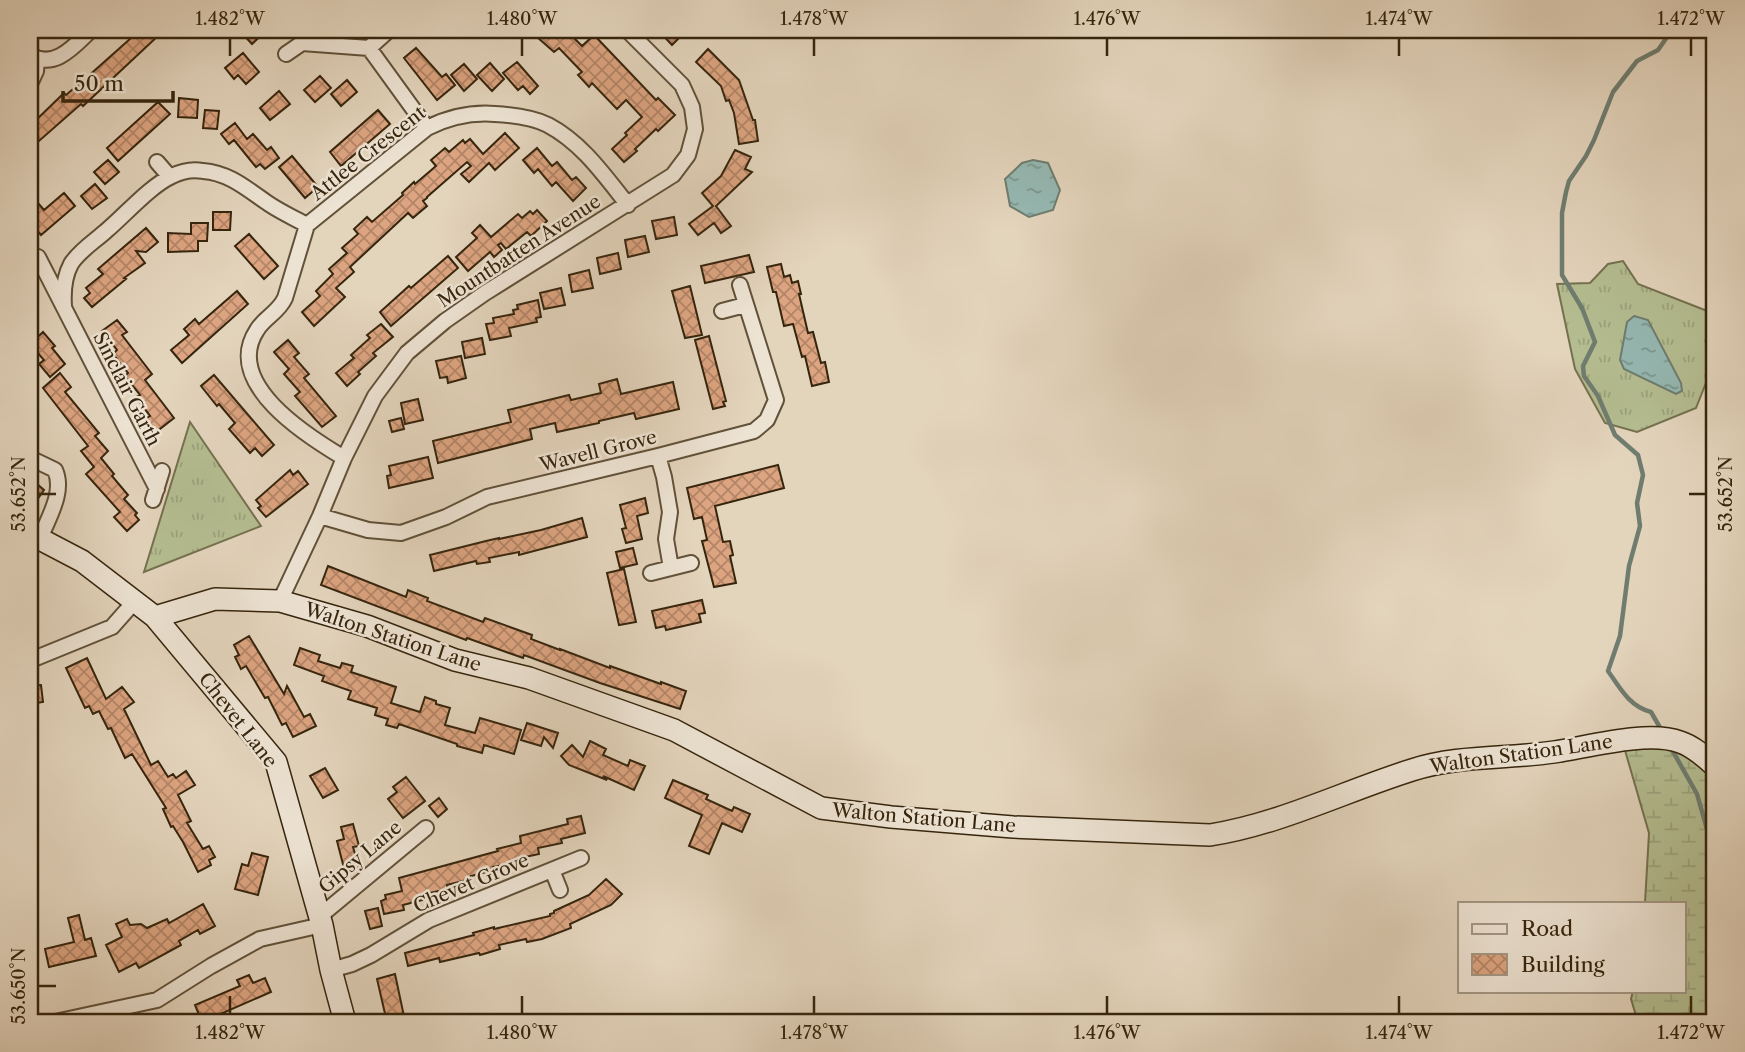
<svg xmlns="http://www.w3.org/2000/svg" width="1745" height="1052" viewBox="0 0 1745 1052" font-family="'Libre Caslon Text',serif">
	<defs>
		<pattern id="grass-tufts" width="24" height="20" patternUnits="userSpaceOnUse" patternTransform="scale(1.75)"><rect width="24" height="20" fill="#b4bd91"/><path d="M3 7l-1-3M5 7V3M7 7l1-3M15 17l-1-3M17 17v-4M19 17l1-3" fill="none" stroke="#9ba27c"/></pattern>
		<pattern id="wetland-marsh" width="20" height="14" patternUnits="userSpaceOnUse" patternTransform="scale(1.75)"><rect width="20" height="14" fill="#b4bd91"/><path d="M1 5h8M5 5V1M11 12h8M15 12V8" fill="none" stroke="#9ba27c"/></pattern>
		<pattern id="water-ripples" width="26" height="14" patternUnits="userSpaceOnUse" patternTransform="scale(1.75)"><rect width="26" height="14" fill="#95b8b2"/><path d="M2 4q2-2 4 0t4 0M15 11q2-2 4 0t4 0" fill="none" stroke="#7a958f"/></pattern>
		<pattern id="building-cross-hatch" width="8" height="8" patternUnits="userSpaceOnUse" patternTransform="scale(1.75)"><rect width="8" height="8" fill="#dca480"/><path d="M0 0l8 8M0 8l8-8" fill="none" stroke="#b38567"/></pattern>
	</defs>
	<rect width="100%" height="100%" fill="#e3d4bc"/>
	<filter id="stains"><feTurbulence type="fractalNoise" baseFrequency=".00286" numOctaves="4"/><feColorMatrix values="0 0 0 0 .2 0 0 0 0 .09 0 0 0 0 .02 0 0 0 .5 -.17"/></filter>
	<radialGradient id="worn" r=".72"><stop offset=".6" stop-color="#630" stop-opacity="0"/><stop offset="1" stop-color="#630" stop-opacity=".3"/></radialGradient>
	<path fill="url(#grass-tufts)" stroke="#75714f" stroke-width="2" d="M1623 261 1638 284 1715 314V360L1696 408 1637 432 1605 423 1575 369 1557 284 1590 283 1608 264Z
		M190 422 261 526 144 572Z"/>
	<path fill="url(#wetland-marsh)" stroke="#75714f" stroke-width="2" d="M1663 738 1715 766V1022H1638L1631 999 1633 991H1684V903H1645L1649 833 1622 740Z"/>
	<path fill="url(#water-ripples)" stroke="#6f7d70" stroke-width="2" d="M1033 160 1048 163 1060 190 1053 210 1029 217 1010 206 1005 179 1022 163Z
		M1634 316 1648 320 1681 383 1682 391 1676 394 1624 369 1620 360 1627 322Z"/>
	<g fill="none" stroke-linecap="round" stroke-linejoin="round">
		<path stroke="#6f7d70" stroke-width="4.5" d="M1662 731 1651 712C1629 706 1620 688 1608 671L1620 636 1629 566 1640 526 1637 503 1643 475 1638 455 1615 435 1598 396 1584 376 1583 366 1595 342 1582 308 1562 275V213L1566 192 1569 181 1586 156 1594 140 1613 92 1637 61 1658 50 1672 30
			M1671 748 1697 794 1710 840 1712 1022"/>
	</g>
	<path fill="url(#building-cross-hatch)" stroke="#36250d" stroke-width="2" d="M140 30H154L159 35 83 106 81 104 39 141 30 132V126L64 93 66 95 85 79Z
		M239 30H267L252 44Z
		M529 30H566L582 46 594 35 656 100 658 98 675 115 658 131 656 129 635 149 637 151 624 162 612 149 627 135 625 133 642 117 626 100 617 109 592 83 589 87 578 75 582 72 559 48 554 52Z
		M658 30H687L672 45Z
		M416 48 442 77 446 74 455 85 437 100 404 58Z
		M708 49 739 80 753 120H755L758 141 739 144 734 113 729 100 726 101 721 86 696 62Z
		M243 53 259 72 246 84 238 75 234 79 225 68Z
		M517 62 538 86 530 94 523 86 518 90 503 73Z
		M490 63 504 79 492 91 477 75Z
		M464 64 477 79 464 91 451 75Z
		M320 76 331 88 315 102 304 90Z
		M347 80 357 92 341 106 331 94Z
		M279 91 290 104 270 120 260 108Z
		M179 98 198 100 197 118 178 117Z
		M158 102 170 114 118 161 107 148Z
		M205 110 219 111 217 129 203 128Z
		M378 110 390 124 341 166 330 152Z
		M235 123 247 139 253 134 267 150 271 147 279 158 265 169 260 164 256 167 234 140 229 144 221 134Z
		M505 133 519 148 495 170 489 163 469 182 461 174 471 166 467 162 427 197V198L423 201 427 206 413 218 408 213 350 267 354 272 336 288 345 297 314 326 302 312 320 296 316 291 333 274 329 269 347 253 342 248 358 234 354 229 367 217 372 222 403 195 402 193 414 182 415 184 436 166 431 160 445 148 449 152 463 140 465 143 470 139 483 154Z
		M537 148 552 166 557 162 572 180 576 177 586 188 573 201 556 182 552 186 538 169 534 173 523 160Z
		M735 150 751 157 745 169 752 172 716 206 731 226 721 233 714 223 698 235 689 224 713 206 702 193 721 176Z
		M292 156 318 187 305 198 279 167Z
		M108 160 119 172 105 184 94 172Z
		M95 184 107 198 92 209 81 196Z
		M64 193 75 206 41 235 30 222V211L38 203 44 210Z
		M537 210 547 221 531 236 527 232 506 249 501 243 498 245 502 250 494 257 490 252 468 271 456 257 477 238 472 233 480 225 491 237 518 214 522 218 530 211 533 214Z
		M213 212H231L230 230H213Z
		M674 217 677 235 656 239 652 221Z
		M191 223H208L207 241H198V251L168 252V233L191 234Z
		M146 228 158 242 146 252 136 251 145 263 124 278 126 279 92 307 84 298 90 293 86 288 103 274 98 269Z
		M249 234 278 266 264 279 235 246Z
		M645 236 649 252 628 257 625 240Z
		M618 253 621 269 600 274 597 258Z
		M749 255 754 272 705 283 701 266Z
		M448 256 458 268 391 326 380 312 409 286 411 288Z
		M781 264 784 277 790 275 792 283 798 281 801 294H799L808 333 813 332 821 363 825 362 829 382 812 386 805 356 802 357 793 324 784 326 776 292H773L767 267Z
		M589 270 593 288 572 292 569 275Z
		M690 286 702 335 685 338 672 291Z
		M561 288 565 305 544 309 540 293Z
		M237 291 248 304 182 363 171 350 189 335 184 329 195 319 199 324Z
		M538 300 541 317 536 318 537 322 509 328 511 336 490 340 486 324 494 323 493 318 514 314 513 310 518 309 517 305Z
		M117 320 127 332 122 335 152 374 145 380 174 418 156 432 146 418 150 416 136 397 140 395 125 376 128 373 113 354 117 350 102 331Z
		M381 324 393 337 373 353 376 356 358 372 360 374 347 386 336 373 354 358 351 355 370 338 367 335Z
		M43 332 55 346 52 348 65 364 50 377 39 364 44 360 30 344Z
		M709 336 726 401 723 402 725 406 713 409 695 340Z
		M482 338 485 354 465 358 462 342Z
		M288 340 299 353 294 357 309 374 304 378 336 416 322 427 295 396 300 392 284 374 289 369 274 352Z
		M461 356 466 378 448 383 447 377 440 378 436 361Z
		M60 373 71 387 65 392 99 433 95 436 108 451 101 458 114 474 112 476 128 495 124 499 137 513 135 515 139 520 127 531 114 517 120 512 86 474 94 467 81 451 88 446 43 388Z
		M214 375 274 445 262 456 255 448 250 453 229 429 235 423 219 404 217 406 201 386Z
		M617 379 621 394 673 382 679 409 636 419 634 413 599 421V423L557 432 555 423 530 429 532 439 438 463 433 441 511 422 508 410 569 395 571 400 601 393 599 384Z
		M418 399 423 420 405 424 401 403Z
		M401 418 404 429 392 432 389 421Z
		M428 457 433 478 389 488 387 476 391 475 389 466Z
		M778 465 784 488 715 506 723 542 730 541 733 555 730 556 736 583 714 587 702 541 707 540 702 517 694 519 687 488Z
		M290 470 293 475 298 471 308 484 266 517 258 508 261 506 256 500Z
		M30 478 44 490 37 500 30 495Z
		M645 498 648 513 637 516 642 539 626 543 622 529 626 528 620 505Z
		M582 518 587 537 519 555V552L489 558 490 562 477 564 476 561 434 571 430 555 486 541 499 538V539L541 530Z
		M633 548 637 564 620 568 616 552Z
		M328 566 406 597 408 590 428 598 427 601 483 622 485 618 532 635 531 639 560 650V649L610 668V666L661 684V682L686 691 680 709 600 683 524 655 523 658 467 638 466 640 321 585Z
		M624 569 636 622 619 625 607 573Z
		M702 600 705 613 699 614 701 622 666 630 665 626 656 628 652 611Z
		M249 636 284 694 287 686 304 717 310 714 316 726 293 737 286 723 282 725 268 697 265 698 246 666 241 669 235 657 239 655 234 645Z
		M300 648 320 655 318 661 340 668 342 663 353 666 351 672 396 687 391 703 420 712 425 697 436 701V704L450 708 445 725 475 733 480 718 521 730 514 754 484 745 482 753 457 746V744L399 724 397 728 386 725 388 719 375 715 377 708 348 699 351 691 322 681 324 676 294 665Z
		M87 658 106 699 122 687 134 702 124 709 151 765 158 761 168 777 173 774 176 778 186 771 195 785 178 795 191 821 187 823 203 849 209 846 215 857 209 860 211 865 198 872 183 842 173 826 171 827 163 809 166 808 132 754 125 758 111 728 108 729 99 711 93 714 89 706 85 708 66 668Z
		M41 685 43 702 30 704V686Z
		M527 723 558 733 553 748 544 737 541 746 521 740Z
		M590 741 606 749 603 755 628 766 630 760 645 766 634 790 603 776 607 780 569 765 561 756 572 745 583 757Z
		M325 768 338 790 323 798 310 776Z
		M406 777 425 801 403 818 388 799 397 792 393 787Z
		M673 780 708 795 706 799 732 811 734 807 750 814 742 832 722 823 709 854 689 846 702 815 665 798Z
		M439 798 447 809 438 817 429 806Z
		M581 816 585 833 561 839 562 843 538 848 539 854 516 859 517 862 493 867 494 870 471 876V879L447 885 448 889 425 894 426 899 403 905 404 910 384 914 381 901 386 899 385 895 402 891 399 878 498 851 497 849 521 843 520 836 568 824 567 819Z
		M353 824 359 846 353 847 359 868 345 872 337 841 344 839 341 827Z
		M252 853 268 857 258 895 235 889 242 864 248 866Z
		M606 879 622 894 611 905 570 924 571 928 542 939 527 942 526 939 499 945 500 949 480 955 479 953 440 962 439 958 408 966 405 953 474 935 473 933 494 927V929L550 916V914L554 913V911L589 895Z
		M203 904 215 926 200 934 198 930 179 941 181 945 139 968 136 963 119 972 106 945 122 937 116 924 127 919 130 925 141 924 147 928 167 919 169 923Z
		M378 908 382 926 370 929 365 911Z
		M79 915 85 940 91 938 96 956 49 967 45 949 74 942 68 918Z
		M395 974 405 1021 399 1022H394L393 1016 386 1018 377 979Z
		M249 975 253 983 265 978 271 992 218 1015 221 1022H202L195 1005 240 986 237 980Z"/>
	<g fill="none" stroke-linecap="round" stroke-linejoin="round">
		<defs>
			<path id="minor" d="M369 48 389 30
				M286 54 302 43 369 48 427 128
				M30 55C55 70 74 46 91 30
				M30 84 36 71 37 60
				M157 162 170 177
				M38 257 157 489
				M64 306C63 291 64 277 71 264 79 251 95 241 106 231 125 215 150 186 172 176 182 171 193 169 203 171 230 173 248 190 269 204 281 212 294 218 307 225
				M722 311 745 305
				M658 456 664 477 670 512 666 539 671 568
				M30 458 55 470C65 492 48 518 40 539
				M344 458C307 436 222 383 257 330 265 317 278 313 285 298L307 225 427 128C449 117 470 112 495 114 512 115 532 117 548 125 582 143 604 175 628 205
				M153 500 162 471
				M320 516 368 530 401 533 446 517 487 497 658 456 754 431 767 420 776 400 740 285
				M651 573 691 563
				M280 601 320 516 344 458 375 396 407 353 445 321 485 293 673 175 688 155 695 129 692 107 682 85 627 30
				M36 658 112 627 135 601
				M552 870 560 890
				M320 916 426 828
				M331 970 352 964 371 955 429 920 581 858
				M55 1022 157 1000 211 966 260 939 322 925"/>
			<path id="secondary" d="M30 537 40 539 82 561 155 617 276 762 322 925 331 970 345 1022
				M155 617 215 599 280 601 367 626 455 660 529 678 674 730 821 808 891 817 1013 827 1210 835C1280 824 1345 791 1412 770 1458 755 1507 759 1554 752 1588 747 1648 730 1680 742 1693 746 1705 757 1715 766"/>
		</defs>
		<use href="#minor" stroke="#615139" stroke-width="18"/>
		<use href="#secondary" stroke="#36250d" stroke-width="24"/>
		<use href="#minor" stroke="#ede3d3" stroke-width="14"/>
		<use href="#secondary" stroke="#ede3d3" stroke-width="21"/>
	</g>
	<path fill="none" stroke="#36250d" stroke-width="2.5" d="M230 38V56M522 38V56M814 38V56M1107 38V56M1399 38V56M1691 38V56M38 494H56M1689 494H1706M38 986H56M230 996V1014M522 996V1014M814 996V1014M1107 996V1014M1399 996V1014M1691 996V1014"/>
	<g text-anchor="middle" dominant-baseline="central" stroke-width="5" stroke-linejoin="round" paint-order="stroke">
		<g font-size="19" fill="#36250d" stroke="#ede3d3">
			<text transform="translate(368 153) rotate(-38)">Attlee Crescent</text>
			<text transform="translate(519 251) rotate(-33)">Mountbatten Avenue</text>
			<text transform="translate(127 389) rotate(63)">Sinclair Garth</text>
			<text transform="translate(598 451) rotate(-14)">Wavell Grove</text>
			<text transform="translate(393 637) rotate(18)">Walton Station Lane</text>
			<text transform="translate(238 720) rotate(52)">Chevet Lane</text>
			<text transform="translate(1521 754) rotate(-8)">Walton Station Lane</text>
			<text transform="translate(924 818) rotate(5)">Walton Station Lane</text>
			<text transform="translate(360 857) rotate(-40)">Gipsy Lane</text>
			<text transform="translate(471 883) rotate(-23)">Chevet Grove</text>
		</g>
	</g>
	<rect width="1745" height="1052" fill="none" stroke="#e3d4bc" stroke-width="77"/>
	<rect x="1458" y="902" width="228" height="91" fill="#ede3d3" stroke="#a49784" stroke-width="2"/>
	<rect x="1472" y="924" width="35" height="10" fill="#ede3d3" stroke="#a49784" stroke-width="2"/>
	<text x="1521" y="936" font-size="21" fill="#36250d">Road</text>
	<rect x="1472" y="954" width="35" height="21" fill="url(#building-cross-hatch)" stroke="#a49784" stroke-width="2"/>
	<text x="1521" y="972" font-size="21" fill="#36250d">Building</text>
	<path d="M63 91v10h110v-10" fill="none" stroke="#36250d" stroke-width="3.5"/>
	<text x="74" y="91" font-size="21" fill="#36250d" stroke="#ede3d3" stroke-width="5" paint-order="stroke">50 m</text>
	<rect x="38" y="38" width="1668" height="976" fill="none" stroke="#36250d" stroke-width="2.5"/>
	<g font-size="18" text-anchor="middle" fill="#36250d">
		<text x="230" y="25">1.482°W</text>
		<text x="522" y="25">1.480°W</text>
		<text x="814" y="25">1.478°W</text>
		<text x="1107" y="25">1.476°W</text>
		<text x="1399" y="25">1.474°W</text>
		<text x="1691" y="25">1.472°W</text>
		<text transform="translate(19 494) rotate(-90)" y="6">53.652°N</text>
		<text transform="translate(1726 494) rotate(-90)" y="6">53.652°N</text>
		<text transform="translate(19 986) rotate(-90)" y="6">53.650°N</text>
		<text x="230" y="1039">1.482°W</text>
		<text x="522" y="1039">1.480°W</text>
		<text x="814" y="1039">1.478°W</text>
		<text x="1107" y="1039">1.476°W</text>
		<text x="1399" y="1039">1.474°W</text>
		<text x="1691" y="1039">1.472°W</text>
	</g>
	<rect width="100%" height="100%" filter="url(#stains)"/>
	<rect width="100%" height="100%" fill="url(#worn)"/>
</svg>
